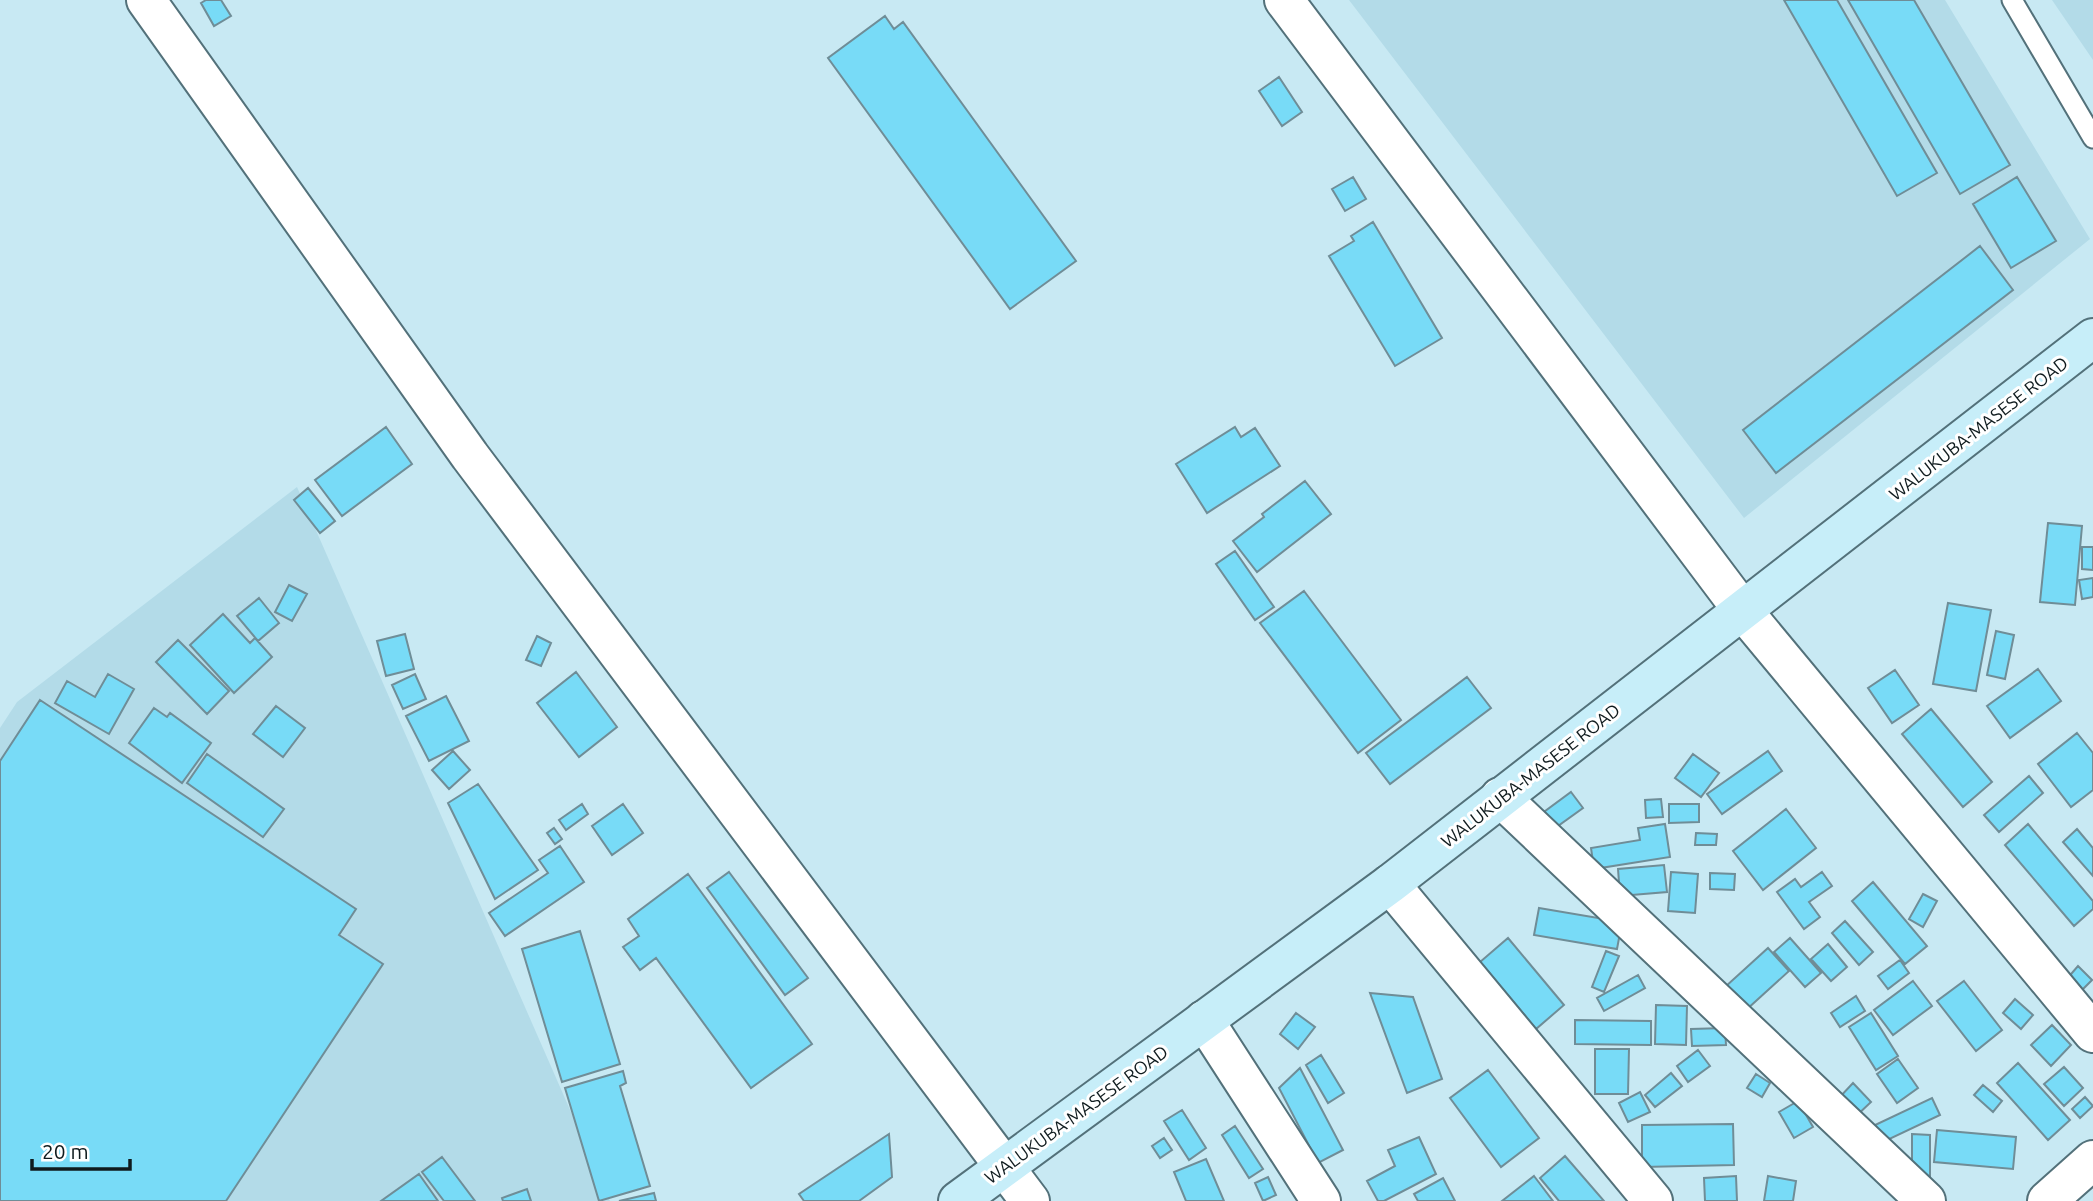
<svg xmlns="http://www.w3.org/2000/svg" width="2093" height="1201" viewBox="0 0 2093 1201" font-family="Ubuntu,sans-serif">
	<rect width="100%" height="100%" fill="#c8e9f3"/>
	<path fill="#b3dbe8" d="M1349 0H1945L2090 239 1744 518Z
		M2052 0H2093V60Z
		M297 487 610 1201H0V728L17 702Z"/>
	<path fill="#78dbf7" stroke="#6f8d97" stroke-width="2" d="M206 0H221L231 16 214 26 201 3Z
		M1784 0H1837L1937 173 1897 196Z
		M1848 0H1914L2010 165 1960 194Z
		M885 16 894 29 903 22 1076 261 1010 309 828 58Z
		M1279 77 1302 112 1282 126 1259 91Z
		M1353 177 1366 199 1345 211 1332 189Z
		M2017 177 2056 241 2011 268 1973 204Z
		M1373 222 1442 338 1395 366 1329 256 1354 241 1351 236Z
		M1980 246 2013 290 1776 473 1743 430Z
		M386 427 412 464 342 516 315 480Z
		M1235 427 1241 437 1255 428 1280 466 1207 513 1176 464Z
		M1305 481 1331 514 1257 572 1233 541 1264 517 1262 514Z
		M308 488 335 521 320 533 294 500Z
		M2048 523 2082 526 2075 605 2040 602Z
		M2082 547H2093V570L2082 569Z
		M1235 551 1274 607 1255 620 1216 564Z
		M2093 578V597L2082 599 2079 580Z
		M289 585 307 594 292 621 275 612Z
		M1304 591 1401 720 1358 753 1260 623Z
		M259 598 279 623 258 641 237 616Z
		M1948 603 1991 610 1976 691 1933 684Z
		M223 614 250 643 255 638 272 657 234 693 190 645Z
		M1996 631 2014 635 2005 679 1987 675Z
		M405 634 414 669 386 676 377 641Z
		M537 636 551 643 541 666 526 660Z
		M178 640 229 691 207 714 156 662Z
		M2038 669 2061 701 2010 738 1987 706Z
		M1895 670 1919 705 1892 723 1868 688Z
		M576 672 617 727 579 757 537 703Z
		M108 674 134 689 109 734 55 703 67 681 95 697Z
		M415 674 426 699 403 709 392 685Z
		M1467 677 1491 708 1390 784 1366 753Z
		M446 696 469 741 429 761 406 716Z
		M40 700 356 909 339 935 383 964 226 1201H0V761Z
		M276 706 305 728 283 757 253 734Z
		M154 708 167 717 170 713 211 743 182 783 129 743Z
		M1931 709 1992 782 1963 807 1902 734Z
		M2077 733 2093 753V790L2071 807 2038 764Z
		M453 751 470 770 449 789 432 770Z
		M1768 751 1782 771 1722 814 1707 794Z
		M207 754 284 809 263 837 187 783Z
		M1693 754 1719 773 1701 797 1675 778Z
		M2029 776 2043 793 1999 832 1984 815Z
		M478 784 538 870 495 899 448 803Z
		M1571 792 1583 808 1544 836 1533 820Z
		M1661 799 1663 817 1646 818 1645 800Z
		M582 804 588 814 566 830 559 820Z
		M623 804 643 833 612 855 592 826Z
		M1669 804H1699V822L1669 823Z
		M1786 809 1816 848 1763 890 1733 851Z
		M1665 824 1670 857 1594 869 1591 848 1640 840 1638 828Z
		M2028 824 2093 901V909L2074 926 2005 845Z
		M554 828 562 839 555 844 547 833Z
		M2077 829 2093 848V876L2063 842Z
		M1696 833 1717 834 1716 845H1695Z
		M560 846 584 882 505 936 489 913 548 873 539 860Z
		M1664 865 1667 892 1620 896 1618 869Z
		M729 872 808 978 785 995 707 888Z
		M1671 872 1698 874 1695 913 1668 911Z
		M1822 872 1832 886 1809 902 1820 917 1804 929 1777 892 1795 879 1801 887Z
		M1710 873 1735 874 1734 890 1710 889Z
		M688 874 812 1044 751 1088 656 958 640 970 623 947 639 936 628 919Z
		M1873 882 1927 946 1905 964 1852 901Z
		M1923 894 1937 901 1923 927 1909 919Z
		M1539 908 1622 922 1617 949 1534 935Z
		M1845 921 1873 952 1859 965 1832 933Z
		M580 931 620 1064 562 1082 522 949Z
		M1508 938 1564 1005 1536 1029 1480 962Z
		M1790 938 1821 973 1805 987 1774 952Z
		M1828 944 1847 967 1831 981 1811 959Z
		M1768 948 1789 971 1746 1010 1725 987Z
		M1606 951 1619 956 1604 992 1592 987Z
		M1900 960 1909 973 1888 989 1878 976Z
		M2078 966 2092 980 2078 994 2065 981Z
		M1638 975 1645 988 1604 1011 1597 998Z
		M1913 981 1932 1006 1893 1035 1874 1010Z
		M1964 981 2002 1030 1976 1051 1937 1001Z
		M1370 993 1413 997 1442 1079 1407 1093Z
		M1856 996 1865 1011 1840 1027 1831 1013Z
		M2015 999 2033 1015 2021 1029 2003 1013Z
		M1656 1005 1687 1006 1686 1045 1655 1044Z
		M1296 1013 1315 1027 1298 1049 1280 1034Z
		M1871 1013 1898 1056 1876 1070 1849 1027Z
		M1575 1020 1651 1021V1045L1575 1044Z
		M2052 1025 2071 1045 2051 1066 2031 1045Z
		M1725 1028 1726 1045 1692 1046 1691 1029Z
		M1595 1049H1629L1628 1094H1595Z
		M1698 1050 1710 1066 1688 1082 1677 1066Z
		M1321 1055 1344 1093 1328 1103 1306 1065Z
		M1898 1059 1918 1088 1897 1103 1877 1074Z
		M2018 1063 2070 1120 2048 1140 1997 1083Z
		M2064 1067 2083 1088 2064 1106 2044 1084Z
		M1300 1068 1343 1150 1318 1163 1279 1088Z
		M1488 1070 1539 1138 1501 1167 1450 1098Z
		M623 1071 626 1083 620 1086 650 1186 599 1201 565 1088Z
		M1671 1073 1682 1086 1655 1107 1645 1095Z
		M1756 1074 1770 1083 1762 1097 1747 1088Z
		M1853 1083 1871 1102 1854 1118 1837 1100Z
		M1983 1085 2002 1101 1993 1112 1974 1095Z
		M1640 1092 1650 1112 1628 1122 1619 1103Z
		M2085 1097 2093 1106 2080 1118 2072 1109Z
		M1932 1098 1940 1115 1881 1143 1873 1126Z
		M1798 1101 1813 1127 1794 1138 1779 1112Z
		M1182 1110 1206 1148 1189 1160 1164 1121Z
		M1733 1124 1734 1165 1642 1167V1125Z
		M1235 1126 1263 1169 1249 1178 1222 1135Z
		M1937 1130 2016 1137 2013 1169 1934 1162Z
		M889 1134 892 1177 859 1201H804L799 1194Z
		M1912 1134 1930 1135V1178H1912Z
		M1419 1137 1436 1174 1384 1201H1378L1367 1181 1395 1166 1388 1150Z
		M1164 1138 1172 1150 1160 1158 1152 1146Z
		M1565 1156 1604 1201H1559L1540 1178Z
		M442 1157 475 1201H444L422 1172Z
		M1206 1159 1224 1201H1186L1174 1172Z
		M419 1174 438 1201H381Z
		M1534 1176 1553 1201H1502Z
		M1736 1176 1737 1201H1705L1704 1178Z
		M1768 1176 1796 1181 1793 1201H1764Z
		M1268 1177 1276 1195 1263 1201 1255 1183Z
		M1443 1178 1455 1201H1418L1414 1194Z
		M527 1189 531 1201H503L502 1198Z
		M654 1193 656 1201H619Z"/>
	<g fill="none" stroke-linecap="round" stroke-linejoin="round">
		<defs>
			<path id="lane" d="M2012 0 2093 138"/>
			<path id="street" d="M146 0 470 456 1030 1201
				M1284 0 1743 611 2093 1033
				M1500 797 1926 1201
				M1390 884 1653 1201
				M1204 1020 1321 1201
				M2047 1201 2093 1160"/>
			<path id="secondary" d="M958 1201 1390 884 2093 338"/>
		</defs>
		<use href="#lane" stroke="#53717a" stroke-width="23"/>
		<use href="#street" stroke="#53717a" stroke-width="42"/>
		<use href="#secondary" stroke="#53717a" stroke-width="42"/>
		<use href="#lane" stroke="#fff" stroke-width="19"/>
		<use href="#street" stroke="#fff" stroke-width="38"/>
		<use href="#secondary" stroke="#c7eef9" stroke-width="38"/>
	</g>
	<g text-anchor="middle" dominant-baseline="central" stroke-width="6" stroke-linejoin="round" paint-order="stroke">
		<g font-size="18" fill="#0f1b1e" stroke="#fff">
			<text transform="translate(1978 428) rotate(-38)">WALUKUBA-MASESE ROAD</text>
			<text transform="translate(1530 775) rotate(-38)">WALUKUBA-MASESE ROAD</text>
			<text transform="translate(1076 1114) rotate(-36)">WALUKUBA-MASESE ROAD</text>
		</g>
	</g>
	<path d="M32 1159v10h98v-10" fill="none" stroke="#0f1b1e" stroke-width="3.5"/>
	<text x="42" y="1159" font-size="21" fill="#0f1b1e" stroke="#ffffff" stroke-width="5" paint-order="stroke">20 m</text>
</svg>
